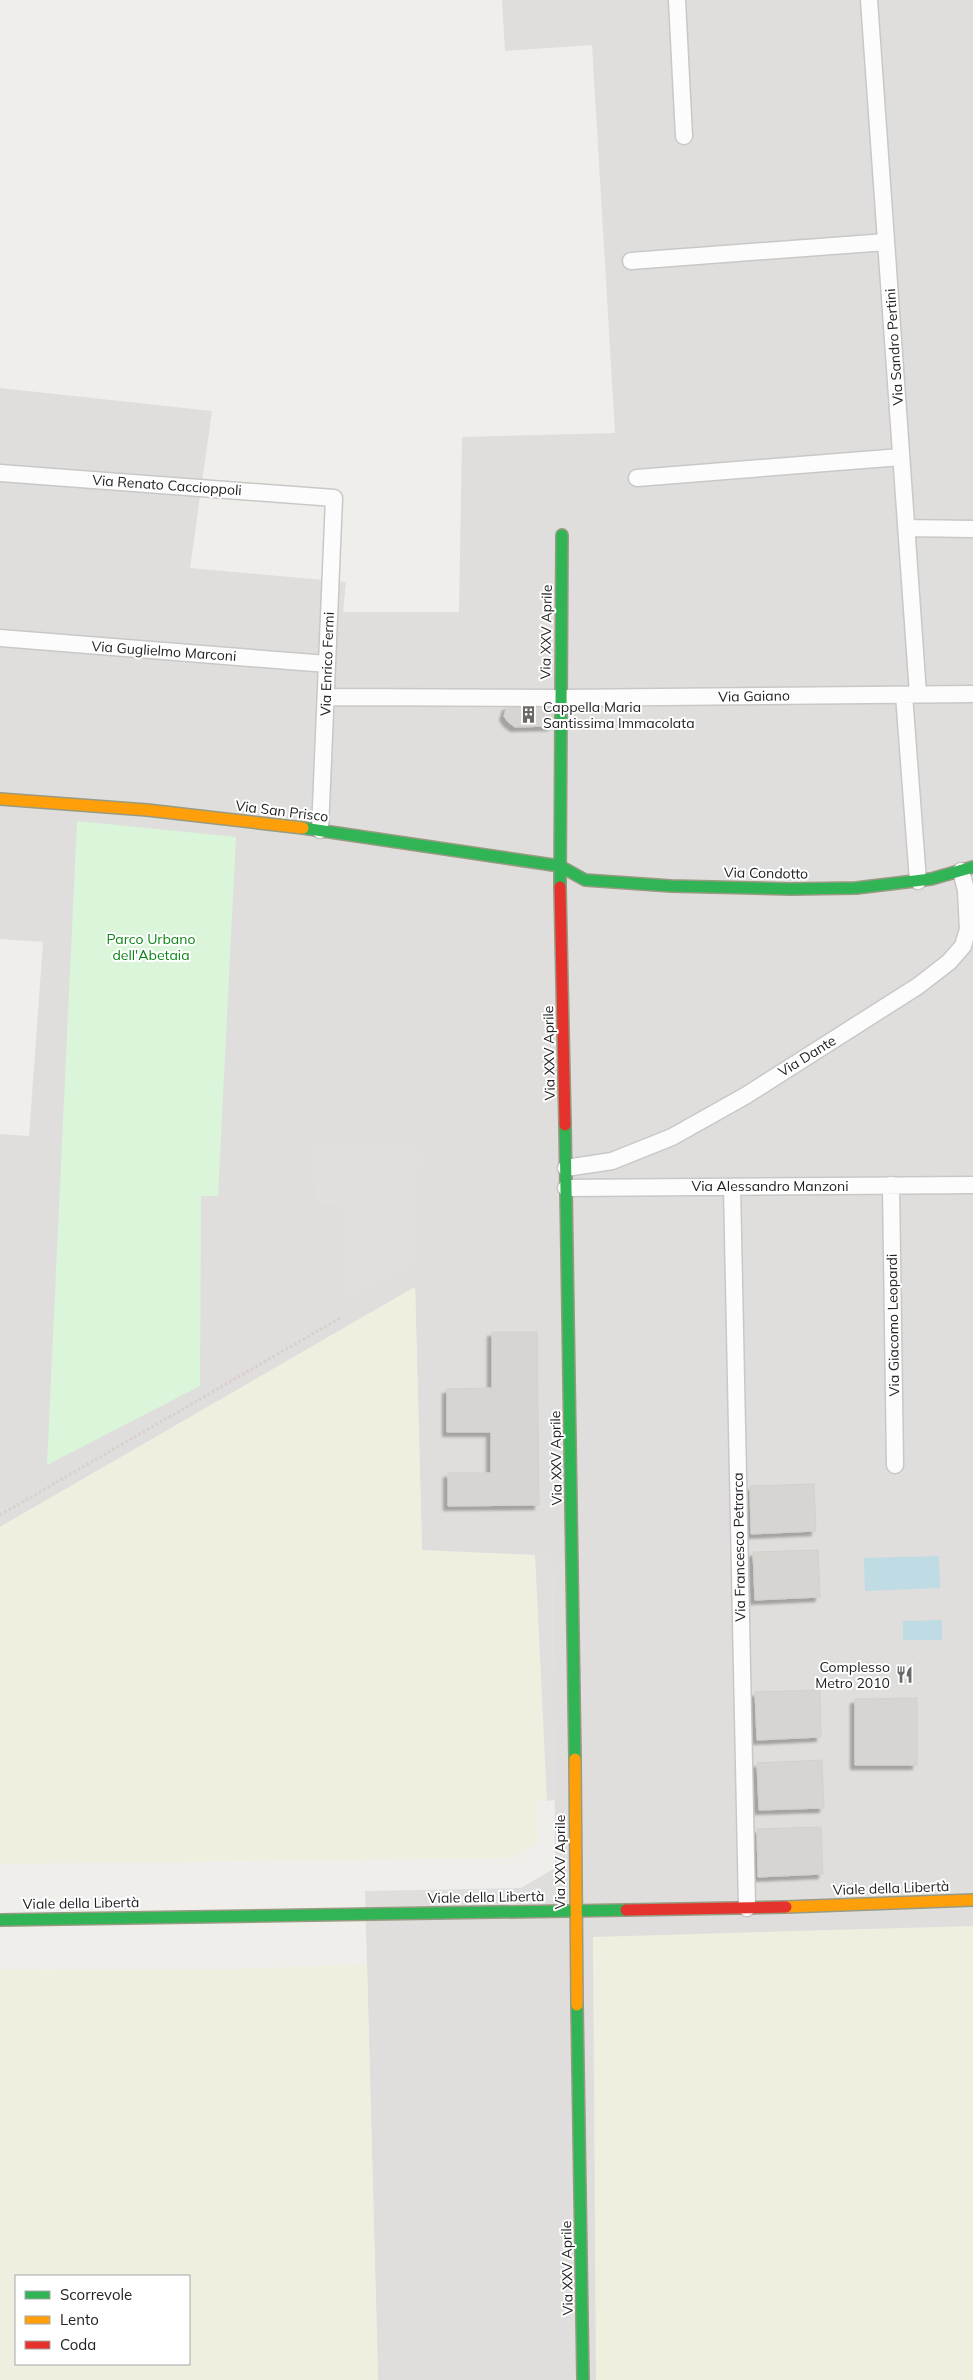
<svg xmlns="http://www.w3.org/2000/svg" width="973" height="2380" viewBox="0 0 973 2380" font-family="Mulish,sans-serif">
	<defs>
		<filter id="shadow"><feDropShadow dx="-4.5" dy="4.5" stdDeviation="1" flood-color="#0004"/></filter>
	</defs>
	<rect width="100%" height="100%" fill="#f0eeeb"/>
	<path fill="#dfdedc" d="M502 0H973V2380H378L365 1891 521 1888 555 1868 553 1556 422 1551 415 1287 0 1527V1134L29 1136 43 942 0 939V388L212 411 190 568 346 582 343 612H459L462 437 615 433 592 45 505 51Z"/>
	<path fill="#efefdf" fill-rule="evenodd" d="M415 1287 422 1550 535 1555 547 1801H537L538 1843 511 1858 0 1864V1527Z
		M973 1926V2380H596L593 1937Z
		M367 1964 378 2380H0V1970L238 1969ZM16 2276H189V2364H16Z"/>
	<path fill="#daf5da" d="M77 821 236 837 218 1196H201L200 1386 47 1465Z"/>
	<path fill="#e0dfde" d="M317 1144 419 1146 416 1261 342 1300 344 1205 316 1204Z
		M535 1555 553 1556 555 1800 547 1801Z"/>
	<path fill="#bfdbe3" d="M939 1556 940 1588 865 1591 864 1558Z
		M942 1620V1640H903V1621Z"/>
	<path fill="#d7d4d2" stroke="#d3d0cc" filter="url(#shadow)" d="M553 701V726L515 727 508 722 504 716 507 706Z
		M492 1332H537L539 1505 448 1506V1473H491V1432H447V1389L492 1388Z
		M814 1484 816 1531 751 1534 750 1486Z
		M818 1550 820 1597 755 1600 753 1552Z
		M820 1690 821 1737 757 1740 755 1692Z
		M917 1698V1765H855V1699Z
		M822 1760 824 1808 759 1810 757 1763Z
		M821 1827 823 1874 758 1877 757 1829Z"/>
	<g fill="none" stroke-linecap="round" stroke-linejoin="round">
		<defs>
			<path id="street" d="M677 0 684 136
				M869 0 918 694
				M631 261 886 242
				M0 473 334 498 320 830
				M637 478 901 457
				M906 528 973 529
				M0 638 327 664
				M904 695 918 881
				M326 697 560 698 973 694
				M566 1168 612 1161 672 1137 745 1096 918 986 949 962 963 946 968 929 966 890 961 871
				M891 1185 895 1465
				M732 1187 747 1908
				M566 1188 973 1185"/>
			<path id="fast" d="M303 828 560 866 585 880 671 886 791 889 856 888 931 879 973 867
				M560 887 562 535
				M565 1125 575 1759
				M0 1920 626 1910
				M577 2005 583 2380"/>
			<path id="slow" d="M0 799 147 810 303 828
				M575 1759 577 2005
				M786 1907 973 1900"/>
			<path id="jam" d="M560 887 565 1125
				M626 1910 786 1907"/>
		</defs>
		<use href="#street" stroke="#c9c8c7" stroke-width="19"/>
		<use href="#fast" stroke="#999a82" stroke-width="14"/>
		<use href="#slow" stroke="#999a82" stroke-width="14"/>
		<use href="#jam" stroke="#999a82" stroke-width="14"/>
		<path stroke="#dccecd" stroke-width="3" stroke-dasharray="2.5 2.5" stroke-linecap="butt" d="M0 1515 340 1318"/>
		<use href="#street" stroke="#fdfcfc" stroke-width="16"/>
		<use href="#fast" stroke="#30b455" stroke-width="11"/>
		<use href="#slow" stroke="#ff9f0a" stroke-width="11"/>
		<use href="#jam" stroke="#e5322d" stroke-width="11"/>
	</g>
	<defs>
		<symbol id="building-bare" viewBox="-9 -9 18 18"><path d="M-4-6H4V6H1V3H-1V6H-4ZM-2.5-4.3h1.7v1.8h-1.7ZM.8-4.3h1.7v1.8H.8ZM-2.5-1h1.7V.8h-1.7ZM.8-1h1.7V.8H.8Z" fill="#6a6968" stroke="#fff" stroke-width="2.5" paint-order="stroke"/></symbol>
		<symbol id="restaurant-bare" viewBox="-9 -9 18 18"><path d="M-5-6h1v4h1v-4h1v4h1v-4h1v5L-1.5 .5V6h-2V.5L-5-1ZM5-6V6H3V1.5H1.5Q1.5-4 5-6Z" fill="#6a6968" stroke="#fff" stroke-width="2.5" paint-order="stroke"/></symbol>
	</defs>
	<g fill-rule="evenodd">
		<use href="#building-bare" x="516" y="702" width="25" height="25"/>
		<use href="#restaurant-bare" x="892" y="1662" width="25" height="25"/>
	</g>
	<g text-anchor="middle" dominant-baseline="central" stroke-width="4" stroke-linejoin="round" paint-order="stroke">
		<g font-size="14" fill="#222" stroke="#fff">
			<text transform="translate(894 347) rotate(-94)">Via Sandro Pertini</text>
			<text transform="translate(167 485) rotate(4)">Via Renato Caccioppoli</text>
			<text transform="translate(546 632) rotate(-89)">Via XXV Aprile</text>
			<text transform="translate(164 651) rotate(4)">Via Guglielmo Marconi</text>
			<text transform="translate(327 664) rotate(-88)">Via Enrico Fermi</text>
			<text transform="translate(754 696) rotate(-1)">Via Gaiano</text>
			<text transform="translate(282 811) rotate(7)">Via San Prisco</text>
			<text transform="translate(766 873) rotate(1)">Via Condotto</text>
			<text transform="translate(549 1053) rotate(-91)">Via XXV Aprile</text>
			<text transform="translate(807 1056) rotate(-32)">Via Dante</text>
			<text x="770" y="1186">Via Alessandro Manzoni</text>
			<text transform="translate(893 1325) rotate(-91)">Via Giacomo Leopardi</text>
			<text transform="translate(556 1458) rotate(-91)">Via XXV Aprile</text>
			<text transform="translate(739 1547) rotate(-91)">Via Francesco Petrarca</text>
			<text transform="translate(560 1862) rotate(-90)">Via XXV Aprile</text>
			<text transform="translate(891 1888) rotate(-2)">Viale della Libertà</text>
			<text transform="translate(486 1897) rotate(-1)">Viale della Libertà</text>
			<text transform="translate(81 1903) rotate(-1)">Viale della Libertà</text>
			<text transform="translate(567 2268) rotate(-91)">Via XXV Aprile</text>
		</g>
		<g font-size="14" fill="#222" stroke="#fff" text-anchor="start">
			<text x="543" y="707">Cappella Maria<tspan x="543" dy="16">Santissima Immacolata</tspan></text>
			<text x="890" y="1667" text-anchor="end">Complesso<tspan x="890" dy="16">Metro 2010</tspan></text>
		</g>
		<g font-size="14" fill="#0c8416" stroke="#fff">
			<text x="151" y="939">Parco Urbano<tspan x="151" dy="16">dell'Abetaia</tspan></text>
		</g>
	</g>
	<rect x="15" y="2275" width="175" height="90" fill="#ffffff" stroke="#a7a7a7"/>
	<rect x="25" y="2291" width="25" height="8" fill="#30b455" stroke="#a7a7a7"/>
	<text x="60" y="2300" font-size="15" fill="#222222">Scorrevole</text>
	<rect x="25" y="2316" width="25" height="8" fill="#ff9f0a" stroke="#a7a7a7"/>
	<text x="60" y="2325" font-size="15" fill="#222222">Lento</text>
	<rect x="25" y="2341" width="25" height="8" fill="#e5322d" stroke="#a7a7a7"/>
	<text x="60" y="2350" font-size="15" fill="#222222">Coda</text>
</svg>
